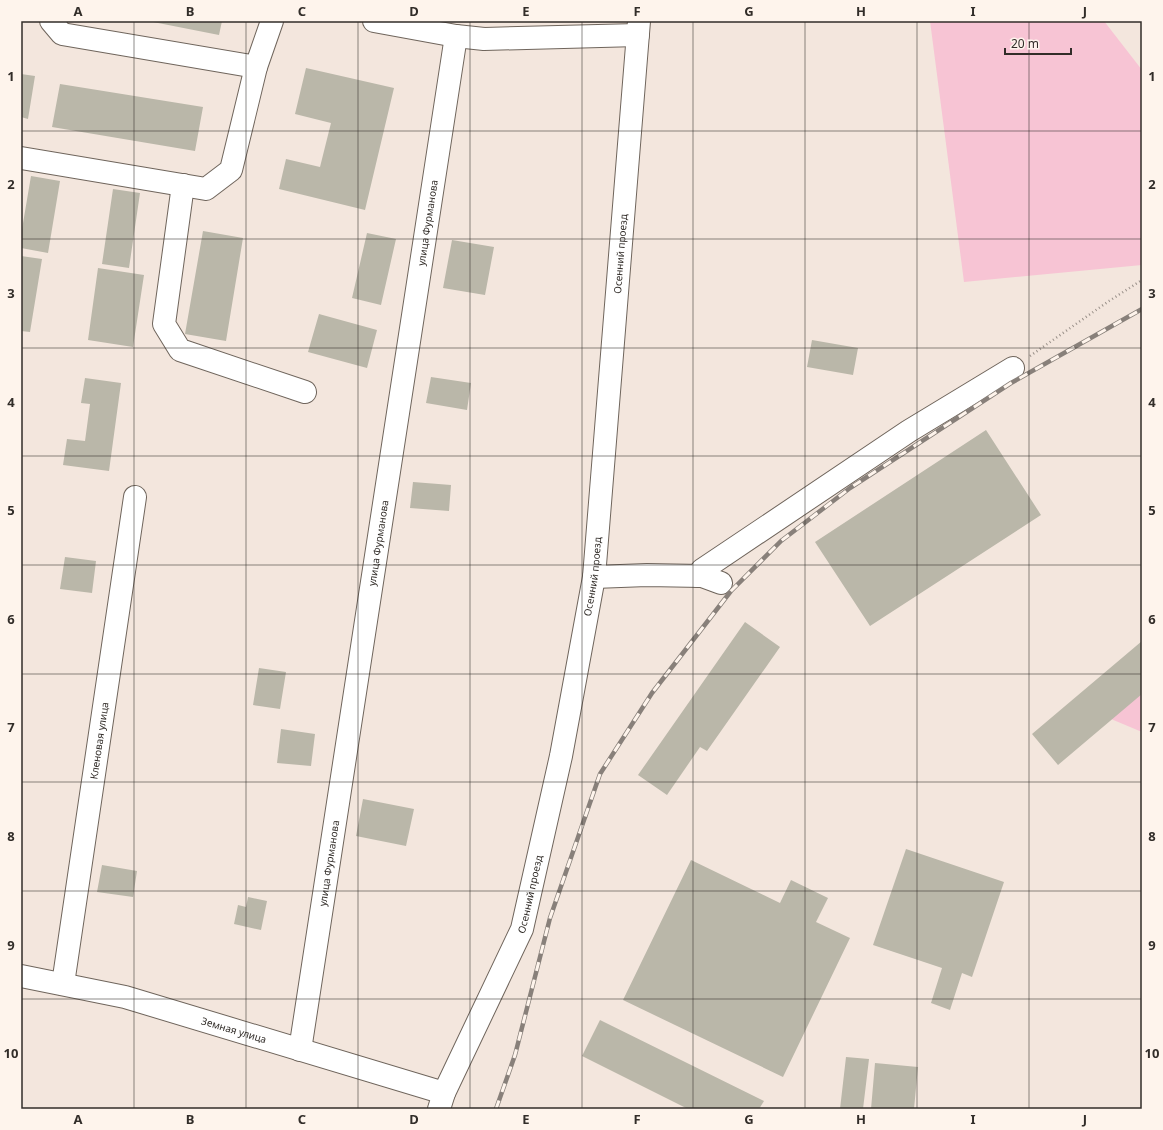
<svg xmlns="http://www.w3.org/2000/svg" width="1163" height="1130" viewBox="0 0 1163 1130" font-family="'Noto Sans',sans-serif">
	<rect width="100%" height="100%" fill="#f3e6dd"/>
	<path fill="#f7c4d4" d="M930 21H1104L1142 70V265L964 282Z
		M1142 661V732L1111 719Z"/>
	<path fill="#bab7a9" d="M148 21H222L219 35Z
		M306 68 394 88 365 210 279 189 286 159 320 167 331 123 295 114Z
		M21 74 35 76 28 119 21 117Z
		M60 84 203 107 195 151 52 127Z
		M31 176 60 181 48 253 21 248V235Z
		M113 189 140 193 129 268 102 264Z
		M203 231 243 238 226 341 185 334Z
		M367 233 396 239 381 305 352 298Z
		M452 240 494 247 485 295 443 288Z
		M21 256 42 259 30 332 21 331Z
		M98 268 144 275 133 347 88 340Z
		M319 314 377 330 367 368 308 352Z
		M812 340 858 348 853 375 807 367Z
		M431 377 471 383 467 410 426 403Z
		M85 378 121 383 109 471 63 465 67 439 85 441 90 404 81 403Z
		M986 430 1041 515 870 626 815 542Z
		M413 482 451 485 449 511 410 508Z
		M65 557 96 561 92 593 60 589Z
		M745 622 780 647 707 751 700 747 667 795 638 775Z
		M1142 641V694L1058 765 1032 734Z
		M259 668 286 672 280 709 253 705Z
		M281 729 315 734 311 766 277 763Z
		M363 799 414 809 406 846 356 836Z
		M906 849 1004 882 972 977 962 973 950 1010 931 1003 942 968 873 945Z
		M691 860 780 903 791 880 828 898 816 922 850 938 783 1077 623 1000Z
		M102 865 137 871 133 897 97 892Z
		M248 897 267 901 261 930 234 924 238 905 246 907Z
		M600 1020 764 1101 759 1109H688L582 1056Z
		M846 1057 869 1059 863 1109H840Z
		M875 1063 918 1067 914 1109H871Z"/>
	<g fill="none" stroke-linecap="round" stroke-linejoin="round">
		<defs>
			<g id="minor">
				<path d="M51 21 62 34 256 67"/>
				<path d="M374 21 456 36 484 39 638 35"/>
				<path d="M21 158 206 189 231 170 256 67 272 21"/>
				<path d="M183 185 164 324 180 350 305 392"/>
				<path d="M698 576 702 570 909 431 1013 368"/>
				<path d="M594 577 647 575 702 576 721 583"/>
				<path id="s1" d="M21 976 125 997 444 1093"/>
				<path id="s2" d="M63 984 135 497"/>
				<path id="s3" d="M300 1050 456 36"/>
				<path id="s4" d="M439 1109 444 1093 522 929 561 756 594 577 639 21"/>
			</g>
		</defs>
		<use href="#minor" stroke="#6f655c" stroke-width="24"/>
		<path stroke="#9a918a" stroke-width="2.5" stroke-dasharray="1 3" stroke-linecap="butt" d="M1030 356 1109 301 1142 280"/>
		<use href="#minor" stroke="#fff" stroke-width="22"/>
		<defs>
			<path id="rail" d="M496 1109 515 1055 550 918 600 774 652 693 731 591 781 541 850 488 1011 383 1142 309"/>
		</defs>
		<use href="#rail" stroke="#88807a" stroke-width="4.5"/>
		<use href="#rail" stroke="#fef4ec" stroke-width="3" stroke-dasharray="9" stroke-linecap="butt"/>
	</g>
	<path fill="none" stroke="#322d29" stroke-width="1" stroke-opacity="0.55" d="M134 21V1109M246 21V1109M358 21V1109M470 21V1109M582 21V1109M693 21V1109M805 21V1109M917 21V1109M1029 21V1109M21 131H1142M21 239H1142M21 348H1142M21 456H1142M21 565H1142M21 674H1142M21 782H1142M21 891H1142M21 999H1142"/>
	<g text-anchor="middle" dominant-baseline="central" stroke-width="3.5" stroke-linejoin="round" paint-order="stroke">
		<g font-size="10" fill="#322d29" stroke="#fef4ec">
			<text stroke="none"><textPath href="#s3" startOffset="837">улица Фурманова</textPath></text>
			<text stroke="none"><textPath href="#s4" startOffset="882">Осенний проезд</textPath></text>
			<text stroke="none"><textPath href="#s3" startOffset="513">улица Фурманова</textPath></text>
			<text stroke="none"><textPath href="#s4" startOffset="558">Осенний проезд</textPath></text>
			<text stroke="none"><textPath href="#s2" startOffset="246">Кленовая улица</textPath></text>
			<text stroke="none"><textPath href="#s3" startOffset="189">улица Фурманова</textPath></text>
			<text stroke="none"><textPath href="#s4" startOffset="234">Осенний проезд</textPath></text>
			<text stroke="none"><textPath href="#s1" startOffset="220">Земная улица</textPath></text>
		</g>
	</g>
	<rect width="1163" height="1130" fill="none" stroke="#fef4ec" stroke-width="44"/>
	<path d="M1005 48v6h66v-6" fill="none" stroke="#322d29" stroke-width="2"/>
	<text x="1011" y="48" font-size="12" fill="#322d29" stroke="#fef4ec" stroke-width="3" paint-order="stroke">20 m</text>
	<rect x="22" y="22" width="1119" height="1086" fill="none" stroke="#322d29" stroke-width="1.5"/>
	<g font-size="13" text-anchor="middle" font-weight="bold" fill="#322d29">
		<text x="78" y="16">A</text>
		<text x="190" y="16">B</text>
		<text x="302" y="16">C</text>
		<text x="414" y="16">D</text>
		<text x="526" y="16">E</text>
		<text x="637" y="16">F</text>
		<text x="749" y="16">G</text>
		<text x="861" y="16">H</text>
		<text x="973" y="16">I</text>
		<text x="1085" y="16">J</text>
		<text x="11" y="81">1</text>
		<text x="1152" y="81">1</text>
		<text x="11" y="189">2</text>
		<text x="1152" y="189">2</text>
		<text x="11" y="298">3</text>
		<text x="1152" y="298">3</text>
		<text x="11" y="407">4</text>
		<text x="1152" y="407">4</text>
		<text x="11" y="515">5</text>
		<text x="1152" y="515">5</text>
		<text x="11" y="624">6</text>
		<text x="1152" y="624">6</text>
		<text x="11" y="732">7</text>
		<text x="1152" y="732">7</text>
		<text x="11" y="841">8</text>
		<text x="1152" y="841">8</text>
		<text x="11" y="950">9</text>
		<text x="1152" y="950">9</text>
		<text x="11" y="1058">10</text>
		<text x="1152" y="1058">10</text>
		<text x="78" y="1124">A</text>
		<text x="190" y="1124">B</text>
		<text x="302" y="1124">C</text>
		<text x="414" y="1124">D</text>
		<text x="526" y="1124">E</text>
		<text x="637" y="1124">F</text>
		<text x="749" y="1124">G</text>
		<text x="861" y="1124">H</text>
		<text x="973" y="1124">I</text>
		<text x="1085" y="1124">J</text>
	</g>
</svg>
